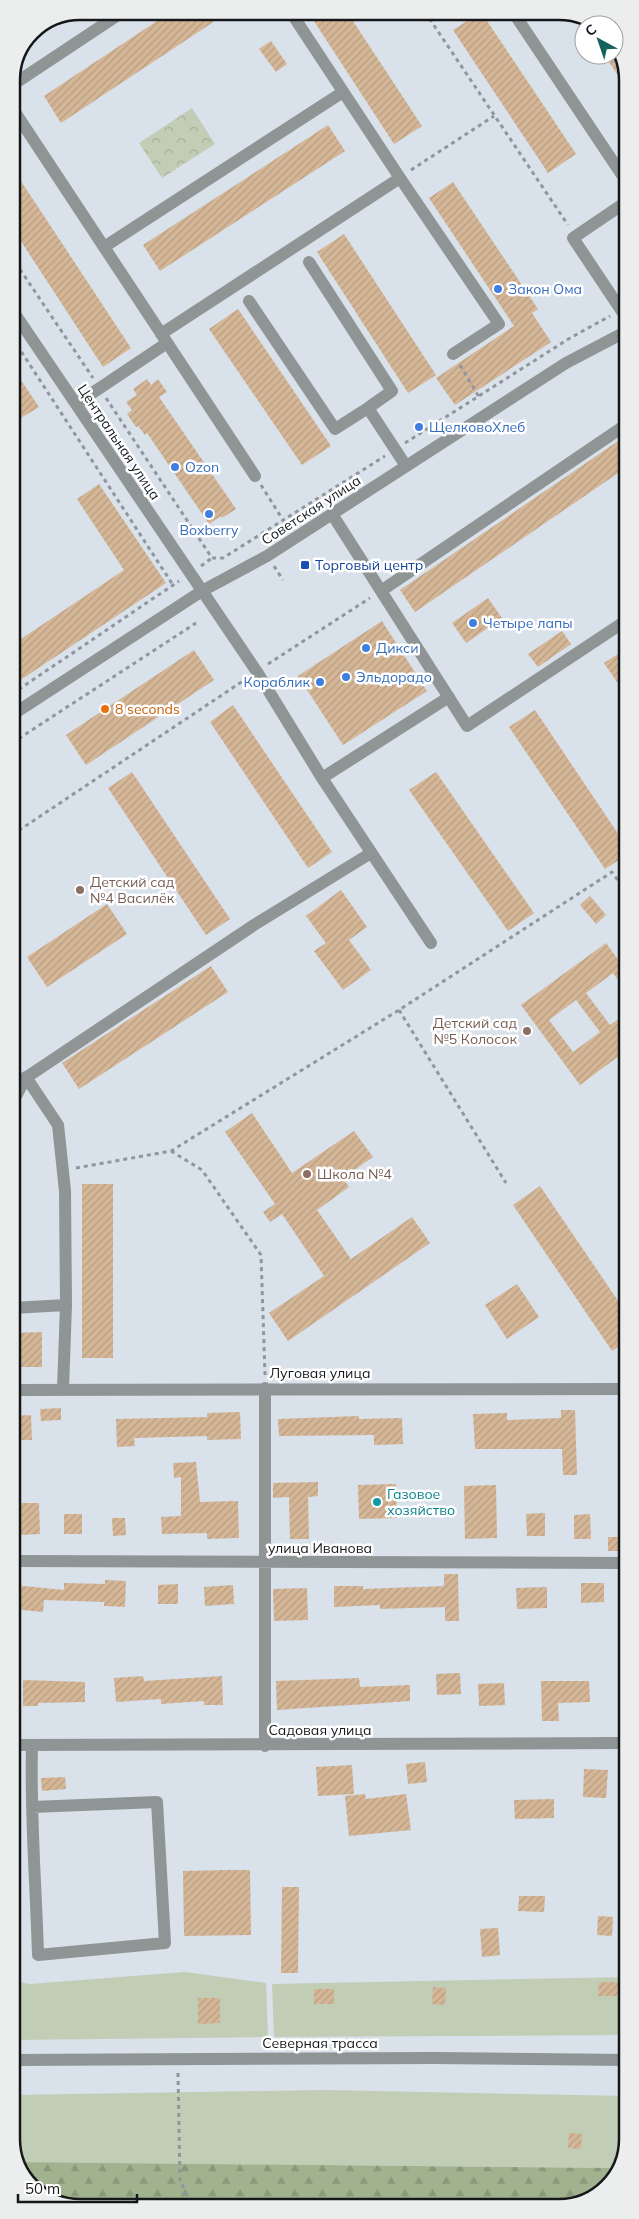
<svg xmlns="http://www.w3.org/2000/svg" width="639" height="2219" viewBox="0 0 639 2219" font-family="Mulish,sans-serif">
	<defs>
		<pattern id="forest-firs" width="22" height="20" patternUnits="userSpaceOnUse" patternTransform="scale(1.25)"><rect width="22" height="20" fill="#a1b38e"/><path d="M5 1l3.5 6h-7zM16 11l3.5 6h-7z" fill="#8a997a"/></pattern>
		<pattern id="park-crowns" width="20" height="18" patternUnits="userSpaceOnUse" patternTransform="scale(1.25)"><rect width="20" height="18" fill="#c2cdb6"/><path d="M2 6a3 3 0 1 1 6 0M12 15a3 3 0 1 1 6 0" fill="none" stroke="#a6af9c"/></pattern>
		<pattern id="building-hatch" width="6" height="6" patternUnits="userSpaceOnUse" patternTransform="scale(1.25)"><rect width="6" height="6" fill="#d5b797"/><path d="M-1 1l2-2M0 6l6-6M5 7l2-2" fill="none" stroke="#b69d82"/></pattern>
	</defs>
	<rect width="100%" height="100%" fill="#d9e1eb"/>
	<path fill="#c2cdb6" d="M185 1972 266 1983 268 2037 13 2040V1981L30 1984Z
		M628 1977V2035L274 2037 272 1984Z
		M324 2090 628 2096V2139L618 2168 18 2162 13 2153V2095Z"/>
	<path fill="url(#forest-firs)" d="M18 2162 618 2168 613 2181 573 2206 75 2208 34 2191Z"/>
	<path fill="url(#park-crowns)" d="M192 108 215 144 162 178 139 143Z"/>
	<path fill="url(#building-hatch)" fill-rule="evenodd" d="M172 11H230L61 123 44 96Z
		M308 12H347L422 126 394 144Z
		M481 12 576 154 548 173 453 30Z
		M271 41 287 64 276 72 259 49Z
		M604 55H620L626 66V87Z
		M328 125 345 151 160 271 143 245Z
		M11 166 131 348 103 367 11 226Z
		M453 182 538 309 532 313 551 342 455 405 436 378 514 326 429 198Z
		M344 234 436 375 408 393 317 252Z
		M238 309 331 446 302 465 209 329Z
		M11 365 39 407 11 424Z
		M147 379 151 385 158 379 167 392 159 397 236 509 222 518 221 516 209 524 147 433 145 435 138 426 136 427 127 414 132 410 126 402 137 395 133 389Z
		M627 435V467L415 612 400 590Z
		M99 484 166 583 16 683 12 676V645L124 570 77 499Z
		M488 598 502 618 466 643 452 623Z
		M382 621 427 691 343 745 298 676Z
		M562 631 571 644 538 667 528 654Z
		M627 648V697L604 663Z
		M194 650 214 680 86 765 66 735Z
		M233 705 332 852 308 868 210 722Z
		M535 710 627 847V855L605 869 509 727Z
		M132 772 230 919 206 935 108 788Z
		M436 772 534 913 508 931 409 790Z
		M341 890 367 927 349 940 371 970 343 990 314 951 326 943 306 916Z
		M590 896 606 915 596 924 580 905Z
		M107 904 127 934 47 987 27 957Z
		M606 943 627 972V992L613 973 586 993 610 1025 627 1013V1050L580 1085 521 1005ZM576 1000 600 1032 573 1052 549 1020Z
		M211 966 228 992 79 1089 62 1063Z
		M252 1113 292 1173 354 1131 373 1157 343 1178 349 1187 317 1210 351 1259 412 1217 430 1243 288 1341 269 1313 324 1276 282 1214 270 1222 263 1212 275 1204 225 1132Z
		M82 1184H113V1358H82Z
		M540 1186 627 1314V1341L612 1351 513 1205Z
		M517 1284 539 1317 507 1339 485 1305Z
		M42 1332V1367H12V1333Z
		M61 1408V1420L41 1421 40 1409Z
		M561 1410H575L577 1475H563L562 1449H475L473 1414 507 1413V1420L561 1418Z
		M240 1412 241 1439 207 1440V1436L134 1438 135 1446 117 1447 116 1419 207 1417V1413Z
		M31 1415 32 1440H12V1416Z
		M359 1416V1419L402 1418 403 1444 374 1445V1435L279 1436 278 1419Z
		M196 1462 200 1502 238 1501 239 1538 207 1539V1533L162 1534 161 1517 181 1516V1477L174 1478 173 1463Z
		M318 1482V1496L308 1497 309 1539H290L289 1497 273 1498V1483Z
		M396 1484 397 1518 359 1519 358 1485Z
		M496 1485 497 1538 465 1539 464 1486Z
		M19 1503H39L40 1534 20 1535Z
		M545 1513V1536H527L526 1514Z
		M64 1514H82V1534H64Z
		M590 1514 591 1539H574V1515Z
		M112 1518H125L126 1535 113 1536Z
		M608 1537H622V1551H608Z
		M444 1574H458L459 1621H445V1607L380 1609V1605L334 1607V1586H363V1589L444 1586Z
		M105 1580 126 1581 125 1607 104 1606V1602L44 1600 43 1612 12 1609 14 1585 64 1590V1583L105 1584Z
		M581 1583H604V1602L581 1603Z
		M178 1584V1604H158V1585Z
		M233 1585 234 1604 205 1606 204 1587Z
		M547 1587V1608L517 1609 516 1588Z
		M307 1588 308 1620 274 1621 273 1589Z
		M460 1673 461 1694 437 1695 436 1674Z
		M143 1676 144 1681 222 1676 223 1705H204V1701L161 1704V1699L116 1702 114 1678Z
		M359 1678 360 1687 410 1685V1701L277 1710 276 1681Z
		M23 1680 85 1682V1702L38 1703V1706H23Z
		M541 1681H589L590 1702 558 1703 559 1721H542Z
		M504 1683 505 1705 479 1706 478 1684Z
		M425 1762 427 1782 408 1784 406 1764Z
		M352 1765 354 1794 318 1796 316 1767Z
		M584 1769 608 1770 606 1798 583 1797Z
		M65 1777 66 1789 42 1791 41 1778Z
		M365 1794 366 1799 406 1794 411 1830 349 1836 345 1796Z
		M554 1799V1818L515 1819 514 1800Z
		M226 1870H250L251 1935 184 1936 183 1871Z
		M282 1887H299L298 1973H281Z
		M519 1896H545L544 1912 518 1911Z
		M598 1916 613 1917 612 1936 597 1935Z
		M498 1928 500 1955 482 1957 480 1929Z
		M599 1982H626L625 1996H598Z
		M433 1987 446 1988 445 2005 432 2004Z
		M314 1989H334V2004H314Z
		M198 1998H220V2023L198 2024Z
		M569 2133 582 2134 581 2149 568 2148Z"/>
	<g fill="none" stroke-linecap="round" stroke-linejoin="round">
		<path stroke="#90969e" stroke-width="3" stroke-dasharray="4 4" stroke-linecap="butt" d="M425 12 568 225
			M411 170 494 116
			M11 256 93 378
			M17 345 173 585
			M460 365 479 397
			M106 398 212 558H223L385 456
			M405 443 570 338 610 316
			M261 485 283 520
			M201 566 212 558
			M274 566 283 580
			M268 664 370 598
			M12 694 179 581
			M12 743 196 623
			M12 835 246 679
			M399 1010 506 1183
			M171 1151 202 1170 261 1255 265 1375
			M76 1168 171 1151 399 1010 612 872 627 893
			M178 2073 180 2180 192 2207"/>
		<path stroke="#8e9594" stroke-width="12" d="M513 12 626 181
			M11 86 124 11
			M11 106 255 476
			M400 178 499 324 453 354
			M626 202 573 238 627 319
			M104 247 343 92
			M309 262 392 391 368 408 406 466
			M249 301 335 429 368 408
			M11 308 257 672 322 778 431 943
			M161 334 400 178 290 11
			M76 404 167 343
			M332 514 467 726 627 620
			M381 591 627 424
			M12 715 202 591 267 556 566 363 627 331
			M322 778 449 697
			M12 1087 254 925 371 853
			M12 1104 26 1077 58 1125 65 1191 66 1305 63 1389
			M12 1308 66 1305
			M265 1388V1746
			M12 1390 627 1389
			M12 1561 627 1563
			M12 1745 627 1743
			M32 1745C30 1815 36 1885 38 1955L165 1943 157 1802 32 1807
			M13 2060 434 2058 628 2060"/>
	</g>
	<g fill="#3f7fe0" stroke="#fff" stroke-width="2">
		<circle cx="498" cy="289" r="5"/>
		<circle cx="419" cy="427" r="5"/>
		<circle cx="175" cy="467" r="5"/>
		<circle cx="209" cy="514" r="5"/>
		<circle cx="473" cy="623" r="5"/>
		<circle cx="366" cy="648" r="5"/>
		<circle cx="346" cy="677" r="5"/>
		<circle cx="320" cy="682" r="5"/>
	</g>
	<rect fill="#1a4fb4" stroke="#fff" stroke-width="2" x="300" y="560" width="10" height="10" rx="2.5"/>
	<circle fill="#e8710a" stroke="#fff" stroke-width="2" cx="105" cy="709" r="5"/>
	<g fill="#8d6e63" stroke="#fff" stroke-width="2">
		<circle cx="80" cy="890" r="5"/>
		<circle cx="527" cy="1031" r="5"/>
		<circle cx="307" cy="1174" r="5"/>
	</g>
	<circle fill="#0f9aa8" stroke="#fff" stroke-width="2" cx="377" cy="1502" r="5"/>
	<g text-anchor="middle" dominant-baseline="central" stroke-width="5" stroke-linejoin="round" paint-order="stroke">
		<g font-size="14" fill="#366cbe" stroke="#fff" text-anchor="start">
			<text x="508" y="289">Закон Ома</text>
			<text x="429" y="427">ЩелковоХлеб</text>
			<text x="185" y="467">Ozon</text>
			<text x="209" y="530" text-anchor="middle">Boxberry</text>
			<text x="483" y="623">Четыре лапы</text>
			<text x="376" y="648">Дикси</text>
			<text x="356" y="677">Эльдорадо</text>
			<text x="310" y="682" text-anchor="end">Кораблик</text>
		</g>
		<g font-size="14" fill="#15181b" stroke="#fff">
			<text transform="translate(119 442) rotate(56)">Центральная улица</text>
			<text transform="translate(311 510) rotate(-33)">Советская улица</text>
			<text x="320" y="1373">Луговая улица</text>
			<text x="320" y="1548">улица Иванова</text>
			<text x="320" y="1730">Садовая улица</text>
			<text x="320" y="2043">Северная трасса</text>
		</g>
		<g font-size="14" fill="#164399" stroke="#fff" text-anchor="start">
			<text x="315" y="565">Торговый центр</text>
		</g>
		<g font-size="14" fill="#c56008" stroke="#fff" text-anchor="start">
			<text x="115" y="709">8 seconds</text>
		</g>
		<g font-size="14" fill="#785e54" stroke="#fff" text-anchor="start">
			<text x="90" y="882">Детский сад<tspan x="90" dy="16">№4 Василёк</tspan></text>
			<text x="517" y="1023" text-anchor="end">Детский сад<tspan x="517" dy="16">№5 Колосок</tspan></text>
			<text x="317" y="1174">Школа №4</text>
		</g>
		<g font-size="14" fill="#0d838f" stroke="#fff" text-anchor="start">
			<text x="387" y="1494">Газовое<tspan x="387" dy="16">хозяйство</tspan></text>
		</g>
	</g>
	<path d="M0 0H639V2219H0ZM80 20H559A60 60 0 0 1 619 80V2139A60 60 0 0 1 559 2199H80A60 60 0 0 1 20 2139V80A60 60 0 0 1 80 20Z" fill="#eceded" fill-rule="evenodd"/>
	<path fill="none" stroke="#15181b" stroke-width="2.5" d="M80 20H559A60 60 0 0 1 619 80V2139A60 60 0 0 1 559 2199H80A60 60 0 0 1 20 2139V80A60 60 0 0 1 80 20Z"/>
	<g transform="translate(599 40) rotate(320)"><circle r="24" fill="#ffffff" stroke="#a1a3a4"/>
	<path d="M0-4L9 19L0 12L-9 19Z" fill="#15625c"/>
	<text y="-8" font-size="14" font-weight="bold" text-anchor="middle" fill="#15181b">С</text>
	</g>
	<path d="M18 2194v8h119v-8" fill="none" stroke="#15181b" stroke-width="2.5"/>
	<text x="25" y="2194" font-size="15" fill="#15181b" stroke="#ffffff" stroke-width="4" paint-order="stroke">50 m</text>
</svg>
